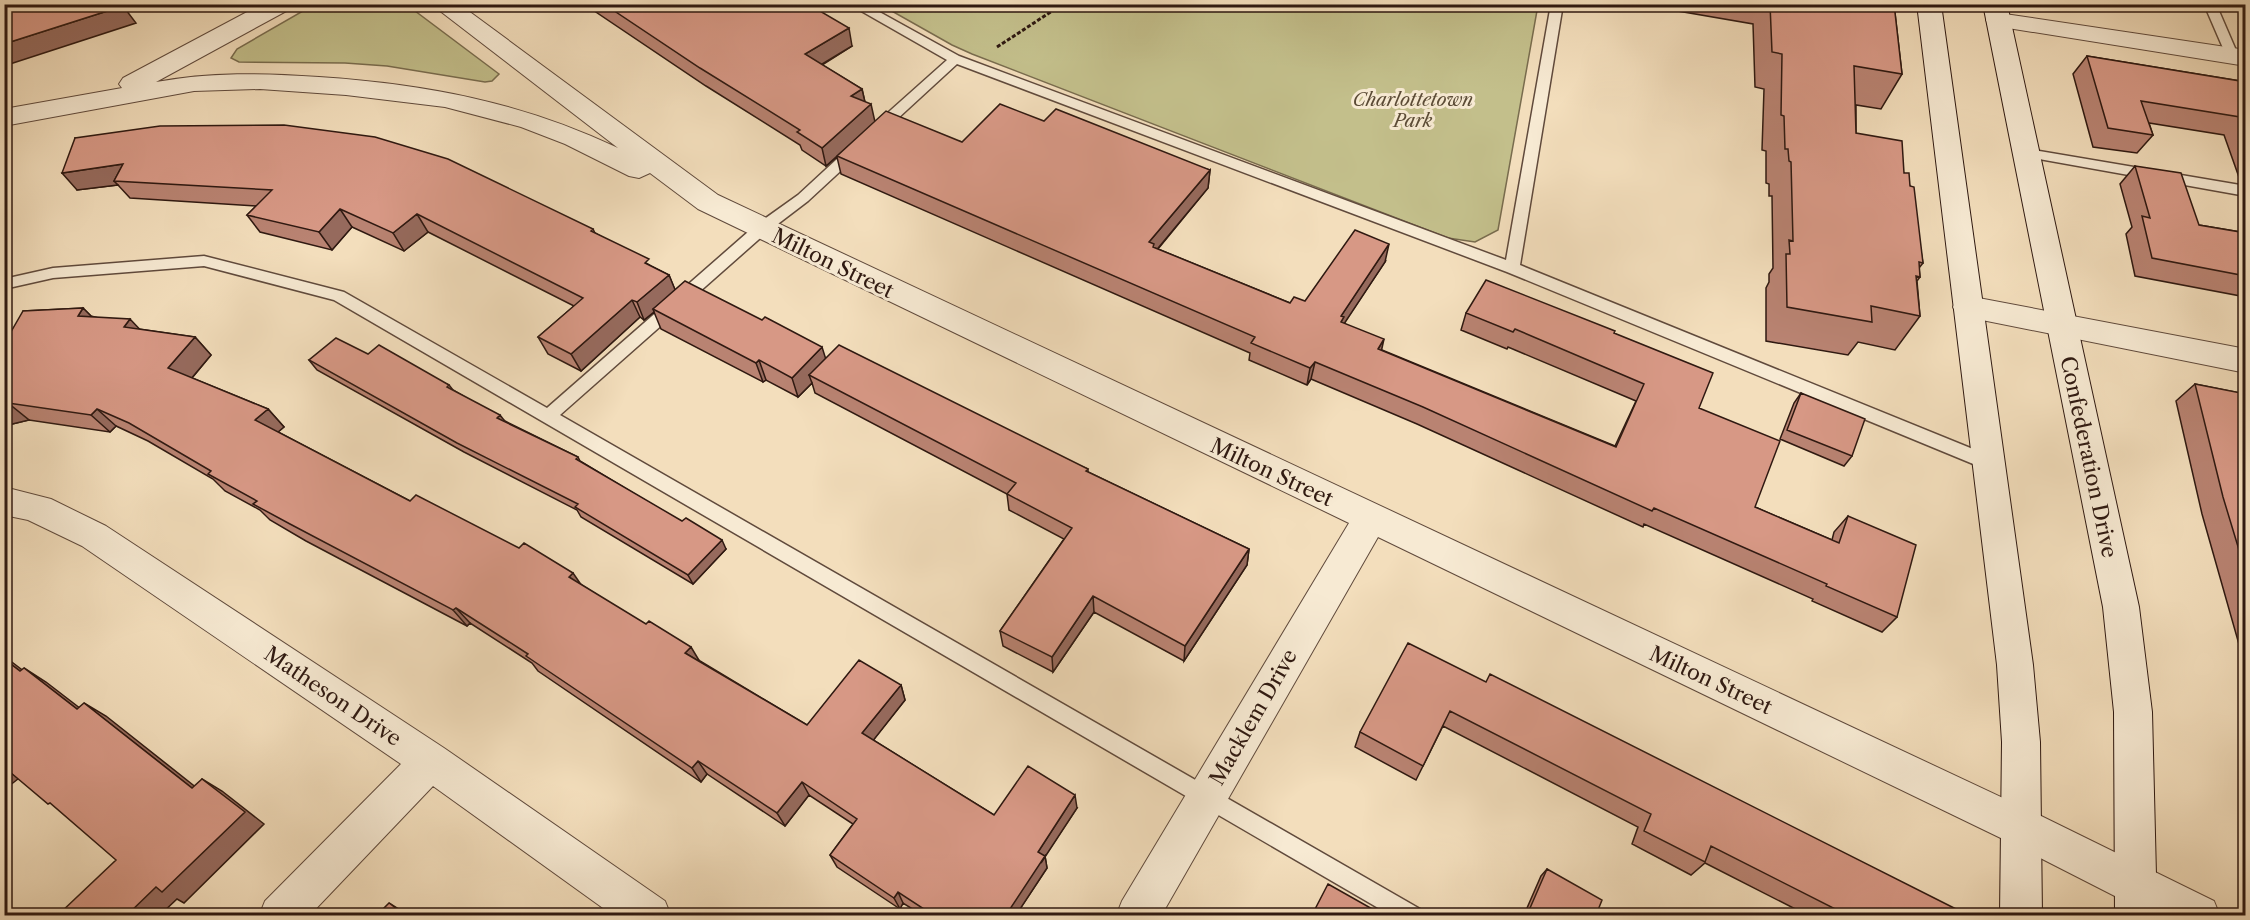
<svg xmlns="http://www.w3.org/2000/svg" width="2250" height="920" viewBox="0 0 2250 920" font-family="'Libre Caslon Text',serif">
	<rect width="100%" height="100%" fill="#f3debc"/>
	<filter id="stains"><feTurbulence type="fractalNoise" baseFrequency=".00333" numOctaves="4"/><feColorMatrix values="0 0 0 0 .2 0 0 0 0 .09 0 0 0 0 .02 0 0 0 .5 -.17"/></filter>
	<radialGradient id="worn" r=".72"><stop offset=".6" stop-color="#630" stop-opacity="0"/><stop offset="1" stop-color="#630" stop-opacity=".3"/></radialGradient>
	<path fill="#c3bf8b" stroke="#796c4e" stroke-width="1.5" d="M315 4 407 5 499 74 492 81 485 82 387 66 345 63 239 62 231 58 237 49Z
		M881 5H1538L1498 230 1475 242 1448 238 972 54 952 45Z"/>
	<g fill="none" stroke-linecap="round" stroke-linejoin="round">
		<defs>
			<path id="service" d="M849 4H865L959 56 1506 260 1551 4H1563L1520 265 1995 458 1997 463 1995 468 1989 470 1983 468 1507 272 957 64 883 132H873L871 129 873 126 947 60Z
				M2204 4H2216L2238 55 2236 58H2228L2226 55Z
				M855 146 860 147 862 150 860 153 808 201 766 233 560 415 1420 909 1423 916H1392L334 300 204 266 53 278 4 289V279L53 268 204 256 344 292 547 408 756 225 798 195 850 147Z
				M2027 149 2246 186V196L2022 156 2020 153Z"/>
			<path id="minor" d="M262 4H293L290 9 156 82C210 72 263 73 319 77 425 84 521 102 618 148L431 4H459L718 195 2035 813 2214 901 2220 916H2154L2007 841 1378 537 1161 916H1116L1122 901 1349 523 698 209 650 173 639 178 629 176 565 144 521 127 445 107 346 95 260 89 194 91 4 126V109L122 88 119 84 123 78Z
				M1998 13 2246 50V66L1989 25 1986 20 1989 15Z
				M1968 296 2246 349V373L1957 315 1953 307 1957 299Z
				M4 487 51 499 106 526 444 748 665 901 671 916H614L433 786 309 916H259L265 901 401 764 82 546 28 520 4 515Z"/>
			<path id="secondary" d="M1917 4H1941L2033 665 2040 742 2042 916H2000L2002 742 1997 665Z
				M1983 4H2007L2139 607 2152 712 2157 916H2115L2114 712 2103 607Z"/>
		</defs>
		<use href="#service" stroke="#604a3c" stroke-width="3"/>
		<use href="#minor" stroke="#604a3c" stroke-width="2"/>
		<use href="#secondary" stroke="#2f1911" stroke-width="2"/>
		<path stroke="#2f1911" stroke-width="3" stroke-dasharray="4 2" stroke-linecap="butt" d="M997 47 1063 4"/>
		<use href="#service" fill="#f7ead3" fill-rule="evenodd"/>
		<use href="#minor" fill="#f7ead3" fill-rule="evenodd"/>
		<use href="#secondary" fill="#f7ead3" fill-rule="evenodd"/>
	</g>
	<path fill="#b98372" stroke="#2f1911" stroke-width="1.5" d="M584 4H777L852 46 822 65 862 89 865 102 875 121 962 142 1044 121 1210 170 1208 188 1158 249 1290 303 1305 301 1385 262 1344 323 1382 350 1615 446 1636 401 1508 347 1507 349 1461 330 1466 313 1614 333 1699 408 1755 507 1832 540 1834 532 1848 516 1897 617 1882 632 1812 601 1813 599 1644 524 1643 527 1417 424 1311 379 1307 385 1249 360 1250 353 841 174 837 157 826 166 802 150 800 145 706 86Z
		M1637 4H1894L1902 74 1881 109 1856 105V133L1904 173 1910 186 1923 263 1919 268 1920 277 1917 281 1920 316 1895 350 1858 342 1848 355 1766 341V288L1769 282V274L1773 268 1772 196H1769V184L1766 183V151L1762 150 1764 89 1755 87 1753 24Z
		M2086 4H2120L2117 9Z
		M2087 56 2246 82V181L2240 180 2224 135 2149 123 2153 135 2137 153 2093 147 2073 74Z
		M75 138 593 229 595 233 651 266 669 275 675 290 826 358 1088 469V472L1249 549 1247 565 1184 661 1094 612 1053 672 1003 646 1000 631 1064 539 1009 510 1007 494 815 393 812 383 798 397 766 380 763 382 661 329 654 312 644 320 640 317 581 371 548 354 538 337 574 306 428 232 404 251 352 227 332 250 260 232 247 215 256 206 130 198 118 185 77 190Z
		M2135 166 2199 225 2246 233V297L2135 276 2126 234 2132 227 2120 184Z
		M83 308 91 316 139 329 195 337 211 355 192 378 268 409 284 427 278 432 410 501 580 584 700 661 807 725 901 685 905 700 873 740 994 815 1077 808 1045 856 1047 868 1016 915H922L903 903 900 909 837 867 830 855 853 824 809 795 785 826 707 774 701 782 538 671 532 663 470 623 467 626 306 541 270 520 260 510 225 491 213 479 148 441 116 426 110 432 29 420 4 426 23 311Z
		M368 354 449 385 453 390 505 421 578 457 580 461 726 549 693 584 581 517 577 510 464 452 317 370 309 360Z
		M2195 384 2246 394V656L2242 655 2202 514 2176 401Z
		M1801 393 1852 456 1844 466 1780 439 1794 403Z
		M1486 682 1957 915H1807L1705 863 1691 875 1632 844 1638 827 1443 726 1416 780 1355 747 1360 732Z
		M1547 869 1596 915H1524L1541 876Z"/>
	<path fill="#966a5d" stroke="#2f1911" stroke-width="1.5" d="M123 6 136 23 10 64 4 65V44Z
		M849 28 852 46 809 72 805 54Z
		M862 89 866 107 851 96Z
		M871 104 875 122 826 166 822 148Z
		M123 164 114 181 118 185 77 190 62 173Z
		M1210 170 1208 188 1154 253 1149 242Z
		M340 209 352 227 332 250 319 232Z
		M417 214 428 232 404 251 393 233Z
		M1389 244 1385 262 1342 327 1341 316Z
		M669 275 676 292 653 309 654 312 644 320 637 302Z
		M632 300 640 317 581 371 571 354Z
		M83 308 101 326 78 316Z
		M130 319 147 337 124 327Z
		M195 337 211 355 185 386 168 368Z
		M1384 339 1380 357 1378 349Z
		M822 347 828 366 809 375 812 383 798 397 792 378Z
		M759 360 766 380 763 382 756 363Z
		M1315 362 1311 379 1307 385 1310 368Z
		M4 403H8L29 420 4 426Z
		M97 409 116 426 110 432 91 415Z
		M268 409 284 427 271 438 255 420Z
		M500 415 507 424 497 418Z
		M722 540 726 549 693 584 688 575Z
		M1249 549 1247 565 1184 661 1185 646Z
		M573 573 584 589 569 577Z
		M1093 596 1094 612 1053 672 1052 657Z
		M456 608 470 623 467 626 453 610Z
		M691 647 700 662 685 653Z
		M4 656 42 685 20 671 4 659Z
		M24 668 46 682 98 722 77 709Z
		M901 685 905 700 868 747 862 733Z
		M84 703 106 716 212 800 192 788Z
		M698 761 707 774 701 782 692 768Z
		M4 765 23 775 4 790Z
		M202 779 222 791 264 824 184 903 177 899 160 915H127Z
		M802 782 809 795 785 826 777 813Z
		M1075 795 1077 808 1041 863 1045 856 1047 868 1016 915H1006L1038 852Z
		M898 892 903 903 900 909 894 898Z
		M389 903 408 915H405Z"/>
	<path fill="#d79885" stroke="#2f1911" stroke-width="1.5" d="M4 4H122L123 6 4 44Z
		M604 4H777L778 6 780 4H808L849 28 805 54 862 89 851 96 871 104 822 148 797 132 800 130 700 68Z
		M1770 4H1894L1902 74 1854 66 1856 133 1902 141 1904 173H1909L1910 186 1914 187 1923 263 1919 262 1920 277 1916 276 1920 316 1871 306 1872 322 1787 307 1786 254H1790L1789 240 1793 241 1791 162 1789 161 1788 149H1785L1784 116 1781 115 1782 54 1772 52Z
		M2087 56 2246 82V132L2240 117 2141 101 2153 135 2108 128Z
		M1000 104 1044 121 1056 109 1210 170 1149 242 1154 244 1153 247 1290 303 1294 297 1305 301 1355 230 1389 244 1341 316 1344 317 1341 322 1384 339 1378 349 1616 447 1644 384 1515 329 1513 332 1466 313 1486 280 1615 331 1614 333 1713 373 1699 408 1780 441 1755 507 1839 543 1848 516 1916 545 1897 617 1826 586 1827 584 1654 508 1652 511 1423 407 1315 362 1310 368 1251 343 1255 337 837 156 886 111 962 142Z
		M284 125 375 137 448 159 593 229 591 231 649 259 645 263 669 275 637 302 632 300 571 354 538 337 583 298 417 214 393 233 340 209 319 232 247 215 272 190 114 181 123 164 62 173 75 138 160 126Z
		M2135 166 2181 173 2199 225 2246 233V276L2152 258 2142 216 2150 218Z
		M685 281 762 320 765 317 822 347 792 378 759 360 756 363 653 309Z
		M83 308 78 316 130 319 124 327 195 337 168 368 268 409 255 420 410 501 416 495 519 548 524 543 573 573 569 577 646 624 649 621 691 647 685 653 807 725 859 660 901 685 862 733 994 815 1028 766 1075 795 1038 852 1045 856 1006 915H933L898 892 894 898 830 855 857 819 802 782 777 813 698 761 692 768 526 656 528 654 456 608 453 610 290 524 253 504 257 501 208 474 211 471 129 423 97 409 91 415 8 403H4V344L23 311Z
		M336 338 368 354 379 345 449 385 447 387 500 415 497 418 578 457 576 459 682 521 686 518 722 540 688 575 575 507 578 504 457 443 309 360Z
		M839 345 1088 469 1086 471 1249 549 1185 646 1093 596 1052 657 1000 631 1072 528 1007 494 1016 483 809 375Z
		M2195 384 2246 394V573L2223 497Z
		M1801 393 1865 419 1852 456 1787 430Z
		M1408 643 1486 682 1490 674 1958 910 1957 915H1847L1711 846 1705 862 1644 831 1651 814 1450 711 1423 766 1360 732Z
		M4 659 20 671 24 668 77 709 84 703 192 788 202 779 245 812 162 892 156 887 127 915H58L116 860 50 803 48 804 4 767Z
		M1547 869 1602 900 1596 915H1527Z
		M1328 884 1383 915H1312Z
		M389 903 405 915H377Z"/>
	<g text-anchor="middle" dominant-baseline="central" stroke-width="6" stroke-linejoin="round" paint-order="stroke">
		<g font-size="18" font-style="italic" fill="#5b4b36" stroke="#f7ead3">
			<text x="1413" y="100">Charlottetown<tspan x="1413" dy="21">Park</tspan></text>
		</g>
		<g font-size="21" fill="#2f1911" stroke="#f7ead3">
			<text transform="translate(833 263) rotate(26)">Milton Street</text>
			<text transform="translate(2089 457) rotate(78)">Confederation Drive</text>
			<text transform="translate(1272 472) rotate(25)">Milton Street</text>
			<text transform="translate(1711 680) rotate(25)">Milton Street</text>
			<text transform="translate(333 696) rotate(34)">Matheson Drive</text>
			<text transform="translate(1253 717) rotate(-60)">Macklem Drive</text>
		</g>
	</g>
	<rect width="2250" height="920" fill="none" stroke="#f3debc" stroke-width="24"/>
	<rect x="6" y="6" width="2238" height="908" fill="none" stroke="#2f1911" stroke-width="3"/>
	<rect x="12" y="12" width="2226" height="896" fill="none" stroke="#2f1911" stroke-width="1.5"/>
	<rect width="100%" height="100%" filter="url(#stains)"/>
	<rect width="100%" height="100%" fill="url(#worn)"/>
</svg>
